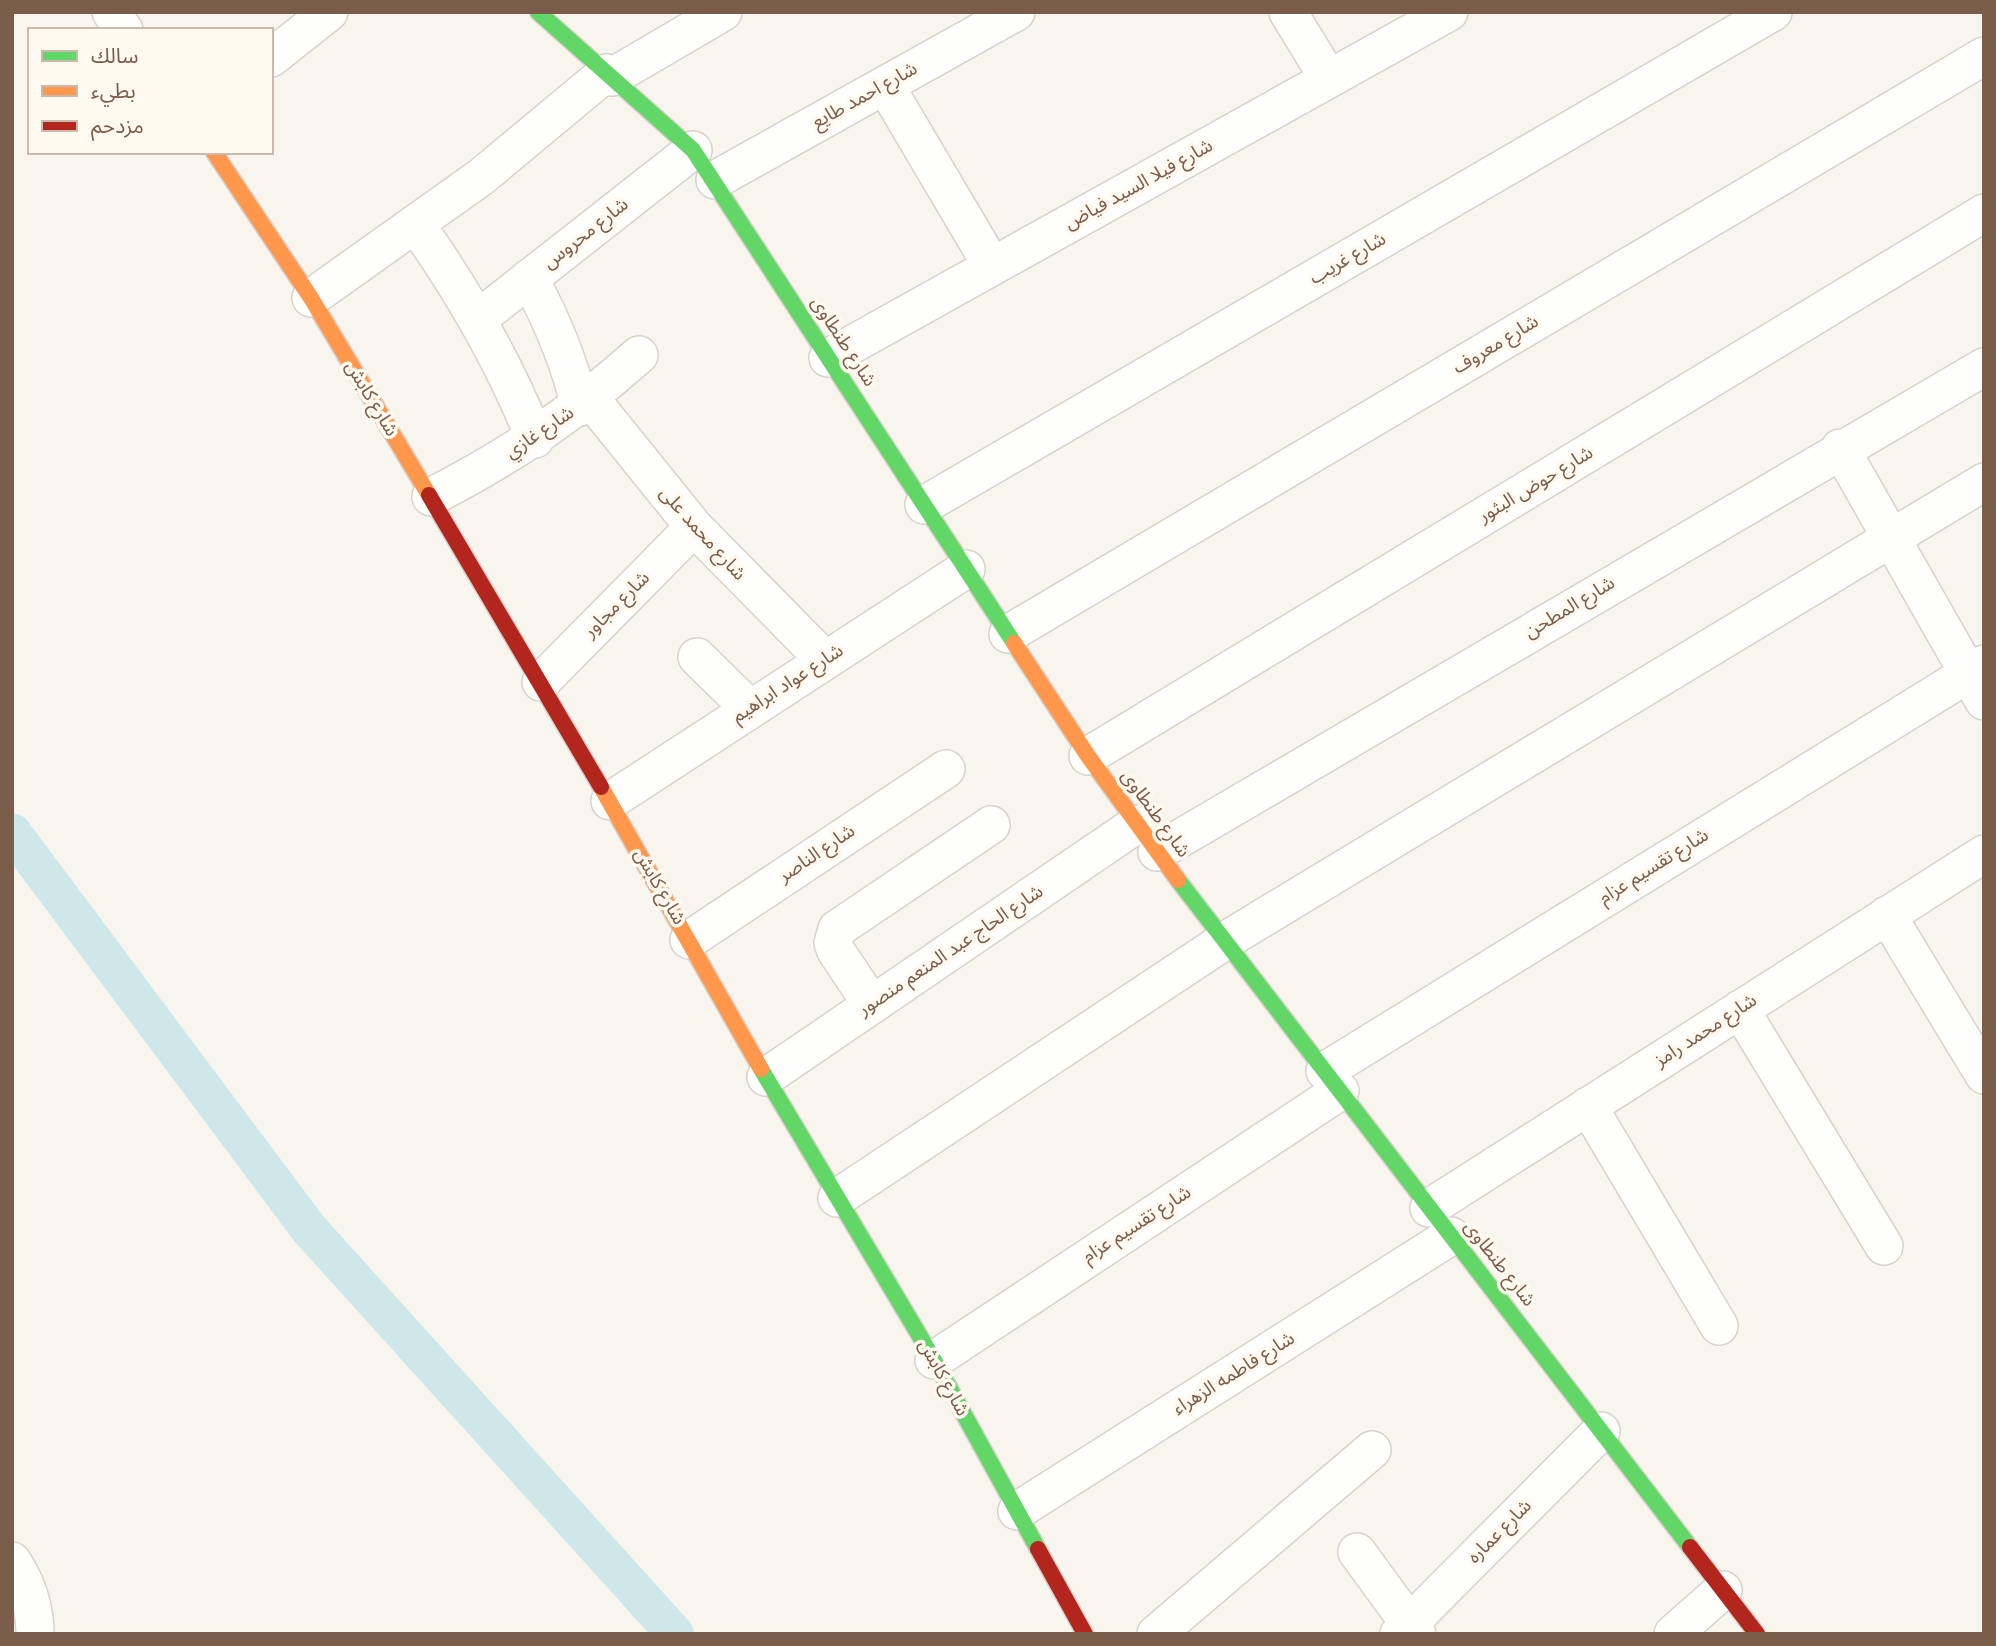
<svg xmlns="http://www.w3.org/2000/svg" width="1996" height="1646" viewBox="0 0 1996 1646" font-family="Overpass,'Noto Sans Arabic',sans-serif">
	<rect width="100%" height="100%" fill="#f8f5ee"/>
	<g fill="none" stroke-linecap="round" stroke-linejoin="round">
		<path stroke="#cee8ea" stroke-width="38" d="M12 832 309 1229 675 1634"/>
		<defs>
			<path id="street" d="M111 12 124 30
				M1288 12 1329 79
				M271 58 329 12
				M612 77 723 12
				M885 85 992 266
				M715 180 1016 12
				M417 226C465 294 504 362 535 439
				M529 278C552 320 569 360 580 407
				M311 298 481 177 606 73
				M479 318 693 150
				M828 358 1449 12
				M590 398 694 527 825 660
				M1840 448 1984 701
				M431 497C511 456 571 415 639 355
				M924 505 1773 12
				M1008 634 1984 56
				M697 657 750 709
				M541 682 694 527
				M1088 756 1984 213
				M610 801 966 569
				M1157 852 1984 367
				M1887 915 1984 1075
				M689 940 946 769
				M872 1005 836 951 833 943 837 929 991 825
				M1740 1009 1884 1246
				M1325 1071 1984 664
				M766 1077 1137 824
				M1588 1106 1719 1326
				M837 1198 1223 942 1984 482
				M1429 1208 1984 854
				M934 1360 1340 1091
				M1017 1511 1451 1236
				M1357 1552 1417 1634
				M12 1561C26 1582 35 1608 35 1634
				M1156 1634 1372 1450
				M1399 1634 1601 1431
				M1673 1634 1723 1590"/>
			<path id="fast" d="M538 12 693 150 1014 643
				M1178 880 1690 1547
				M761 1069 934 1360 1038 1549"/>
			<path id="slow" d="M214 152 311 298 429 495
				M1014 643 1088 756 1178 880
				M601 787 761 1069"/>
			<path id="jam" d="M429 495 601 787
				M1690 1547 1757 1634
				M1038 1549 1085 1634"/>
		</defs>
		<use href="#street" stroke="#d8d2cc" stroke-width="40"/>
		<use href="#fast" stroke="#d8d1ca" stroke-width="19"/>
		<use href="#slow" stroke="#d8d1ca" stroke-width="19"/>
		<use href="#jam" stroke="#d8d1ca" stroke-width="19"/>
		<use href="#street" stroke="#fefefc" stroke-width="37"/>
		<use href="#fast" stroke="#63d668" stroke-width="16"/>
		<use href="#slow" stroke="#ff974d" stroke-width="16"/>
		<use href="#jam" stroke="#b3261e" stroke-width="16"/>
	</g>
	<g text-anchor="middle" dominant-baseline="central" stroke-width="7" stroke-linejoin="round" paint-order="stroke">
		<g font-size="19" fill="#7a5c4a" stroke="#fff9f0">
			<text transform="translate(865 96) rotate(-29)">شارع احمد طايع</text>
			<text transform="translate(1139 185) rotate(-29)">شارع فيلا السيد فياض</text>
			<text transform="translate(586 234) rotate(-38)">شارع محروس</text>
			<text transform="translate(1348 259) rotate(-30)">شارع غريب</text>
			<text transform="translate(843 342) rotate(57)">شارع طنطاوى</text>
			<text transform="translate(1496 345) rotate(-31)">شارع معروف</text>
			<text transform="translate(371 399) rotate(59)">شارع كابش</text>
			<text transform="translate(540 433) rotate(-34)">شارع غازي</text>
			<text transform="translate(1536 485) rotate(-31)">شارع حوض البثور</text>
			<text transform="translate(702 534) rotate(48)">شارع محمد على</text>
			<text transform="translate(617 605) rotate(-45)">شارع مجاور</text>
			<text transform="translate(1570 608) rotate(-31)">شارع المطحن</text>
			<text transform="translate(788 684) rotate(-33)">شارع عواد ابراهيم</text>
			<text transform="translate(1155 814) rotate(54)">شارع طنطاوى</text>
			<text transform="translate(817 854) rotate(-34)">شارع الناصر</text>
			<text transform="translate(1654 867) rotate(-32)">شارع تقسيم عزام</text>
			<text transform="translate(659 887) rotate(60)">شارع كابش</text>
			<text transform="translate(951 951) rotate(-34)">شارع الحاج عبد المنعم منصور</text>
			<text transform="translate(1706 1031) rotate(-33)">شارع محمد رامز</text>
			<text transform="translate(1137 1225) rotate(-33)">شارع تقسيم عزام</text>
			<text transform="translate(1499 1264) rotate(52)">شارع طنطاوى</text>
			<text transform="translate(1234 1374) rotate(-32)">شارع فاطمه الزهراء</text>
			<text transform="translate(943 1378) rotate(61)">شارع كابش</text>
			<text transform="translate(1500 1532) rotate(-45)">شارع عماره</text>
		</g>
	</g>
	<rect width="1996" height="1646" fill="none" stroke="#7a5c4a" stroke-width="28"/>
	<rect x="28" y="28" width="245" height="126" fill="#fff9f0" stroke="#cabaae" stroke-width="2"/>
	<rect x="42" y="51" width="35" height="10" fill="#63d668" stroke="#cabaae" stroke-width="2"/>
	<text x="91" y="63" font-size="21" fill="#7a5c4a">سالك</text>
	<rect x="42" y="86" width="35" height="10" fill="#ff974d" stroke="#cabaae" stroke-width="2"/>
	<text x="91" y="98" font-size="21" fill="#7a5c4a">بطيء</text>
	<rect x="42" y="121" width="35" height="10" fill="#b3261e" stroke="#cabaae" stroke-width="2"/>
	<text x="91" y="133" font-size="21" fill="#7a5c4a">مزدحم</text>
</svg>
